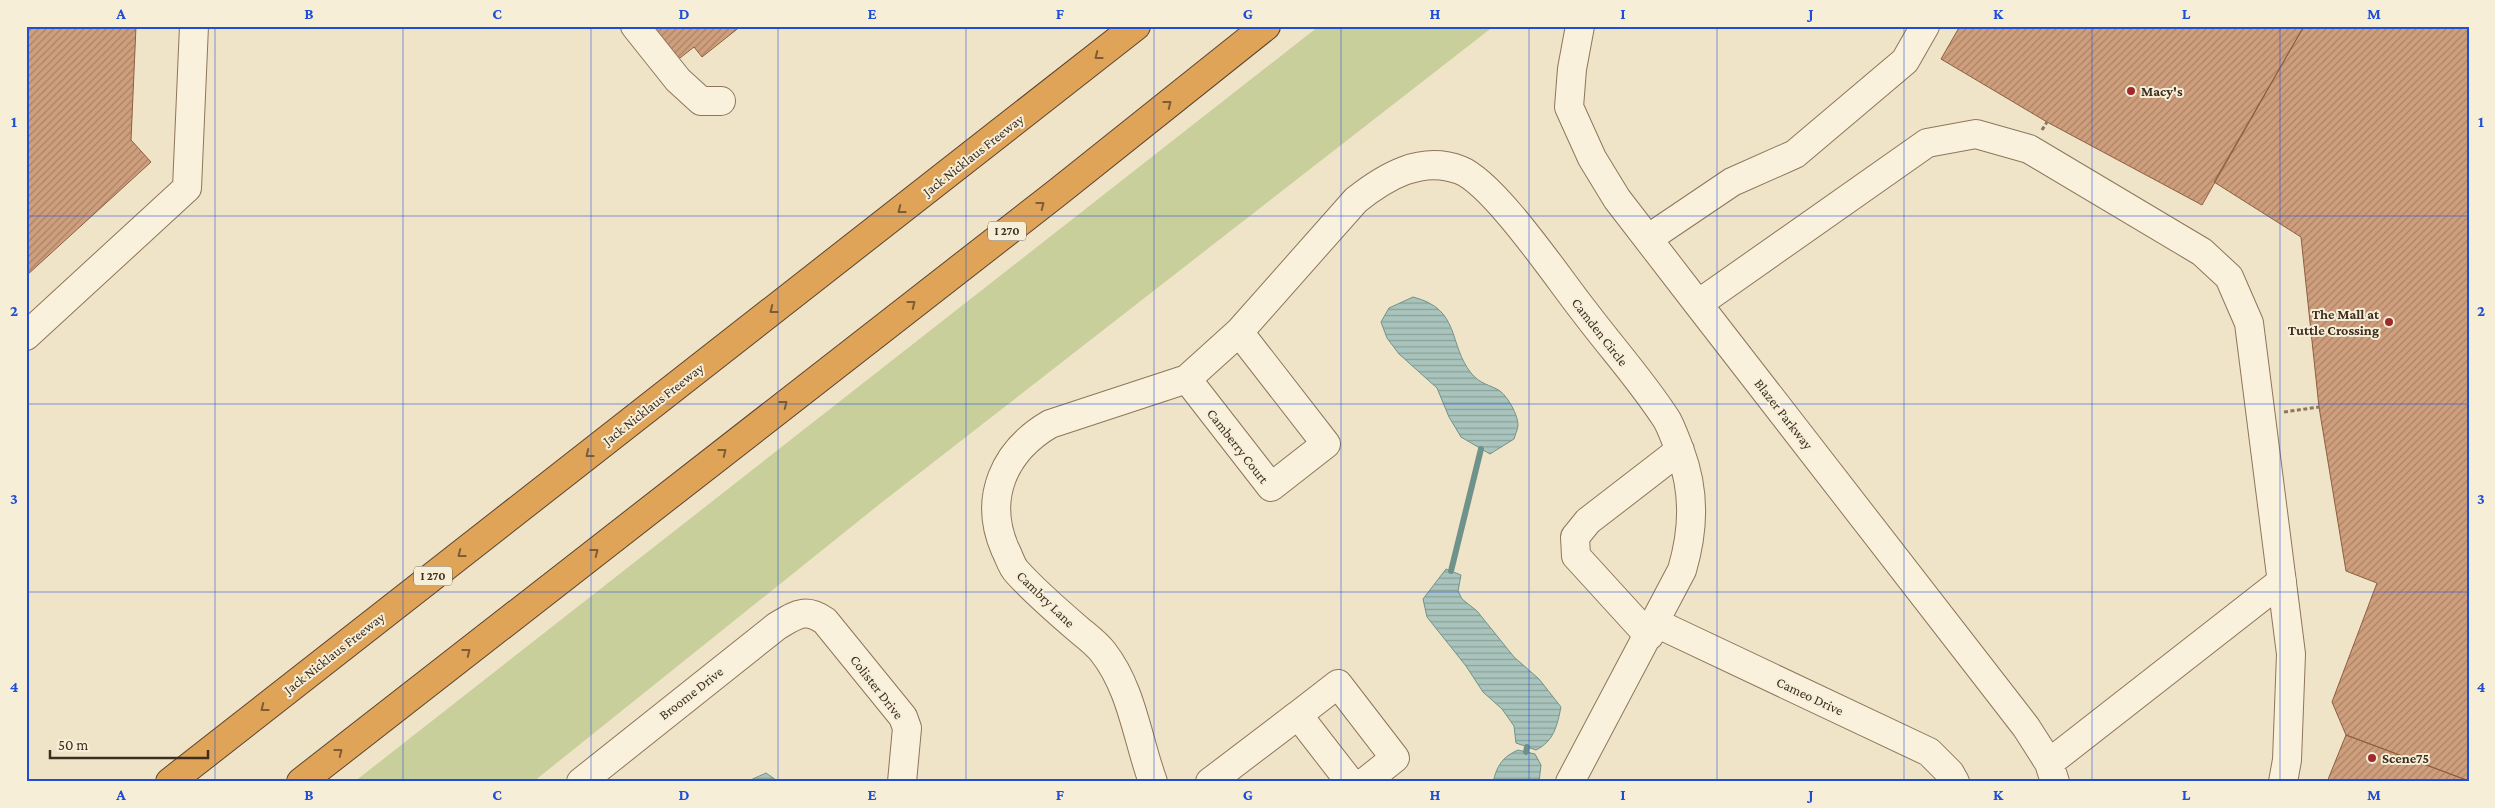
<svg xmlns="http://www.w3.org/2000/svg" width="2495" height="808" viewBox="0 0 2495 808" font-family="'Crimson Pro',serif">
	<defs>
		<pattern id="water-rules" width="6" height="5" patternUnits="userSpaceOnUse" patternTransform="scale(1.25)"><rect width="6" height="5" fill="#a9c4bc"/><path d="M0 2.5h6" fill="none" stroke="#8ba098"/></pattern>
		<pattern id="building-hatch" width="6" height="6" patternUnits="userSpaceOnUse" patternTransform="scale(1.25)"><rect width="6" height="6" fill="#cf9f7d"/><path d="M-1 1l2-2M0 6l6-6M5 7l2-2" fill="none" stroke="#a98266"/></pattern>
	</defs>
	<rect width="100%" height="100%" fill="#f0e4c8"/>
	<path fill="#c9cf9b" d="M1319 26H1494L881 503 533 782H354Z"/>
	<path fill="url(#water-rules)" stroke="#6f938a" d="M1413 297C1461 309 1448 344 1471 373 1481 385 1489 384 1500 391 1508 397 1518 415 1518 425 1518 429 1515 435 1514 439L1490 454 1461 437 1449 417 1437 388 1399 354 1387 338 1381 322 1389 308Z
		M1446 569 1461 575 1458 591 1462 599 1477 611 1514 657 1539 679 1561 707C1557 726 1554 741 1536 750L1516 743 1514 726 1502 709 1483 692 1466 666 1427 617 1423 599Z
		M1518 750 1535 754 1541 765 1539 782H1493C1497 766 1502 757 1518 750Z
		M766 773 779 782H746Z"/>
	<g fill="none" stroke-linecap="round" stroke-linejoin="round">
		<path stroke="#6f938a" stroke-width="6" d="M1451 571 1481 449
			M1526 752 1527 747"/>
	</g>
	<path fill="url(#building-hatch)" stroke="#8d5f41" d="M26 26H136L131 140 151 162 26 276Z
		M640 26H741L702 57 694 47 671 65Z
		M1960 26H2304L2202 205 2047 122 1941 59Z
		M2304 26H2469V781L2346 735 2332 702 2377 583 2346 571 2319 407 2301 237 2214 182Z
		M2346 735 2469 781V782H2327Z"/>
	<g fill="none" stroke-linecap="round" stroke-linejoin="round">
		<defs>
			<path id="minor" d="M635 26 678 80 701 101H721
				M1580 26 1572 69 1569 107 1592 158 1617 199 1698 304 2026 727 2049 763 2055 782
				M1649 238 1732 182 1795 154 1905 61 1925 26
				M1698 304 1927 143 1976 134 2029 149 2202 252 2229 277 2249 323 2291 654 2287 760 2283 782
				M26 336 187 188 194 26
				M1187 379 1271 487 1326 444 1239 332
				M1656 623 1929 752 1950 773 1955 782
				M1649 636 1576 556 1575 537 1588 521 1680 450
				M2049 763 2282 581
				M581 782 777 626C796 615 805 607 825 621L903 717 907 728 902 782
				M1153 782C1137 738 1132 689 1103 652 1096 643 1086 636 1078 629 1057 611 1036 593 1017 572 1011 566 1009 556 1005 549 983 498 1004 451 1050 424L1187 379 1239 332 1356 200C1385 177 1421 155 1460 170 1494 183 1558 278 1584 311 1611 347 1642 381 1667 420 1672 429 1676 441 1680 451 1695 491 1694 529 1682 570L1570 782
				M1210 782 1298 715
				M1350 782 1298 715 1338 684 1395 758 1365 782"/>
			<path id="highway" d="M170 782 1136 26
				M301 782 1058 192 1266 26"/>
		</defs>
		<use href="#minor" stroke="#8d765c" stroke-width="30"/>
		<use href="#highway" stroke="#5b4430" stroke-width="30"/>
		<path stroke="#8d765c" stroke-width="3" stroke-dasharray="4 2.5" stroke-linecap="butt" d="M2042 130 2047 122
			M2284 412 2319 407"/>
		<use href="#minor" stroke="#faf1dc" stroke-width="28"/>
		<use href="#highway" stroke="#e0a458" stroke-width="28"/>
	</g>
	<defs><path id="oneway-chevron" d="M-2-3.5L2.5 0L-2 3.5" fill="none" stroke-width="1.6" stroke-linecap="round" stroke-linejoin="round" transform="scale(1.25)"/></defs>
	<g stroke="#7e5d36">
		<use href="#oneway-chevron" transform="translate(1098 56) rotate(142)"/>
		<use href="#oneway-chevron" transform="translate(1168 104) rotate(-38)"/>
		<use href="#oneway-chevron" transform="translate(1041 205) rotate(-38)"/>
		<use href="#oneway-chevron" transform="translate(901 210) rotate(142)"/>
		<use href="#oneway-chevron" transform="translate(912 304) rotate(-38)"/>
		<use href="#oneway-chevron" transform="translate(773 310) rotate(142)"/>
		<use href="#oneway-chevron" transform="translate(784 404) rotate(-38)"/>
		<use href="#oneway-chevron" transform="translate(723 452) rotate(-38)"/>
		<use href="#oneway-chevron" transform="translate(589 454) rotate(142)"/>
		<use href="#oneway-chevron" transform="translate(595 552) rotate(-38)"/>
		<use href="#oneway-chevron" transform="translate(461 554) rotate(142)"/>
		<use href="#oneway-chevron" transform="translate(467 652) rotate(-38)"/>
		<use href="#oneway-chevron" transform="translate(264 708) rotate(142)"/>
		<use href="#oneway-chevron" transform="translate(339 752) rotate(-38)"/>
	</g>
	<path fill="none" stroke="#1d4ed8" stroke-width="1" stroke-opacity="0.55" d="M215 26V782M403 26V782M591 26V782M778 26V782M966 26V782M1154 26V782M1341 26V782M1529 26V782M1717 26V782M1904 26V782M2092 26V782M2280 26V782M26 216H2469M26 404H2469M26 592H2469"/>
	<g fill="#9e2a2b" stroke="#f7eed8" stroke-width="2">
		<circle cx="2131" cy="91" r="5"/>
		<circle cx="2389" cy="322" r="5"/>
		<circle cx="2372" cy="758" r="5"/>
	</g>
	<g text-anchor="middle" dominant-baseline="central" stroke-width="4" stroke-linejoin="round" paint-order="stroke">
		<g fill="#f7eed8" stroke="#756857" stroke-width="1">
			<rect x="988" y="221.5" width="38" height="19" rx="4"/>
			<rect x="414" y="566.5" width="38" height="19" rx="4"/>
		</g>
		<g font-size="12" font-weight="bold" fill="#3d2e20">
			<text x="1007" y="231">I 270</text>
			<text x="433" y="576">I 270</text>
		</g>
		<g font-size="14" font-weight="bold" fill="#3d2e20" stroke="#f7eed8" text-anchor="start">
			<text x="2141" y="91">Macy's</text>
			<text x="2379" y="314" text-anchor="end">The Mall at<tspan x="2379" dy="16">Tuttle Crossing</tspan></text>
			<text x="2382" y="758">Scene75</text>
		</g>
		<g font-size="14" fill="#3d2e20" stroke="#f7eed8">
			<text transform="translate(973 155) rotate(-38)">Jack Nicklaus Freeway</text>
			<text transform="translate(1600 332) rotate(52)">Camden Circle</text>
			<text transform="translate(653 404) rotate(-38)">Jack Nicklaus Freeway</text>
			<text transform="translate(1784 414) rotate(52)">Blazer Parkway</text>
			<text transform="translate(1238 446) rotate(52)">Camberry Court</text>
			<text transform="translate(1046 599) rotate(44)">Cambry Lane</text>
			<text transform="translate(334 653) rotate(-38)">Jack Nicklaus Freeway</text>
			<text transform="translate(877 687) rotate(52)">Colister Drive</text>
			<text transform="translate(691 693) rotate(-38)">Broome Drive</text>
			<text transform="translate(1810 696) rotate(25)">Cameo Drive</text>
		</g>
	</g>
	<rect width="2495" height="808" fill="none" stroke="#f7eed8" stroke-width="55"/>
	<path d="M50 750v8h158v-8" fill="none" stroke="#3d2e20" stroke-width="2.5"/>
	<text x="58" y="750" font-size="15" fill="#3d2e20" stroke="#f7eed8" stroke-width="4" paint-order="stroke">50 m</text>
	<rect x="28" y="28" width="2440" height="752" fill="none" stroke="#1d4ed8" stroke-width="2"/>
	<g font-size="16" text-anchor="middle" font-weight="bold" fill="#1d4ed8">
		<text x="121" y="19">A</text>
		<text x="309" y="19">B</text>
		<text x="497" y="19">C</text>
		<text x="684" y="19">D</text>
		<text x="872" y="19">E</text>
		<text x="1060" y="19">F</text>
		<text x="1248" y="19">G</text>
		<text x="1435" y="19">H</text>
		<text x="1623" y="19">I</text>
		<text x="1811" y="19">J</text>
		<text x="1998" y="19">K</text>
		<text x="2186" y="19">L</text>
		<text x="2374" y="19">M</text>
		<text x="14" y="127">1</text>
		<text x="2481" y="127">1</text>
		<text x="14" y="316">2</text>
		<text x="2481" y="316">2</text>
		<text x="14" y="504">3</text>
		<text x="2481" y="504">3</text>
		<text x="14" y="692">4</text>
		<text x="2481" y="692">4</text>
		<text x="121" y="800">A</text>
		<text x="309" y="800">B</text>
		<text x="497" y="800">C</text>
		<text x="684" y="800">D</text>
		<text x="872" y="800">E</text>
		<text x="1060" y="800">F</text>
		<text x="1248" y="800">G</text>
		<text x="1435" y="800">H</text>
		<text x="1623" y="800">I</text>
		<text x="1811" y="800">J</text>
		<text x="1998" y="800">K</text>
		<text x="2186" y="800">L</text>
		<text x="2374" y="800">M</text>
	</g>
</svg>
